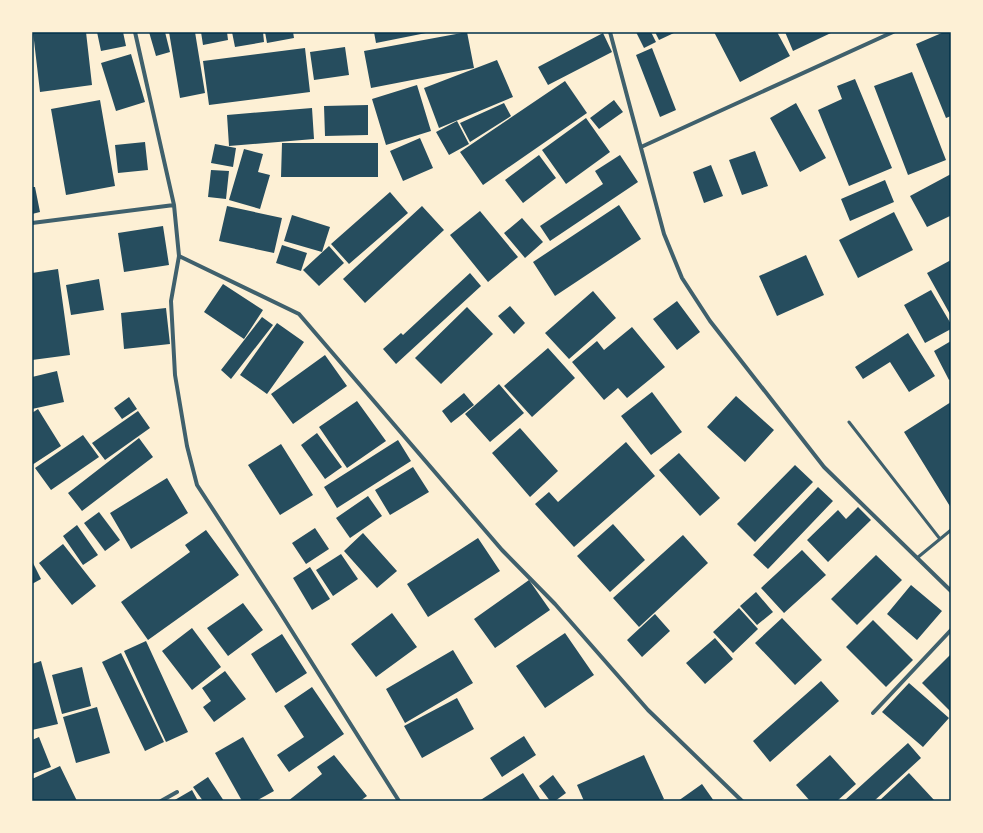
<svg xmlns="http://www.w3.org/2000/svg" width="983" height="833" viewBox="0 0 983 833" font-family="'Noto Sans',sans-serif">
	<rect width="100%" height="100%" fill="#fdf0d5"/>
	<path fill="#264d5e" d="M33 32H86L92 85 40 92Z
		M97 32H123L126 46 101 51Z
		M149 32H165L170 52 156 56Z
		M169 32H195L205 93 180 98Z
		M201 32H227L228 40 203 45Z
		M232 32H263L264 42 235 47Z
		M265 32H293L294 38 267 43Z
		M374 32H426V33L376 43Z
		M467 32 474 68 371 88 364 51Z
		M636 32H651L656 42 644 48Z
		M655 32H676L659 40Z
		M714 32H777L790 56 740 82Z
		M785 32H833L793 51Z
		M944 32H951V116L946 118 916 44Z
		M603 33 612 52 548 85 538 67Z
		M345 47 349 75 314 80 310 52Z
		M305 48 310 92 209 105 203 61Z
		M652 48 676 110 660 117 636 55Z
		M131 54 145 102 116 111 101 63Z
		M497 60 513 97 439 128 424 88Z
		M912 72 946 160 908 175 874 86Z
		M855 79 892 168 849 186 818 110 842 99 837 86Z
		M565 81 587 113 483 185 460 152Z
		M417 85 431 131 386 145 372 99Z
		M100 100 115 186 66 195 51 109Z
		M614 100 623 112 599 129 590 118Z
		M504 103 511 116 470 142 460 123Z
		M796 103 826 158 800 172 770 118Z
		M368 105V135L325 136 324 106Z
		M312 108 314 139 229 146 227 115Z
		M586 118 610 152 566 184 542 150Z
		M457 121 469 144 449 155 436 132Z
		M420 138 433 168 403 181 390 151Z
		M145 142 148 170 118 173 115 145Z
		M282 143H378V177H281Z
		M215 144 236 148 233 167 211 163Z
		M244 149 263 154 258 172 270 175 260 209 229 200Z
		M755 151 768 186 742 195 729 160Z
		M539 155 556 178 523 203 505 180Z
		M620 155 638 182 550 241 540 226 603 184 595 171Z
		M711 165 723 196 704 203 693 172Z
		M211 170 229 171 226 199 208 197Z
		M951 174V218L950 216 927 227 910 196Z
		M885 180 894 202 850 221 841 199Z
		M32 187H35L40 212 32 214Z
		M390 192 408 213 349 264 331 244Z
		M619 205 641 239 555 296 533 262Z
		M227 206 282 218 274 253 219 241Z
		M422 206 444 230 365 303 343 279Z
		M480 211 518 257 488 282 450 235Z
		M894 212 913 250 858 278 839 240Z
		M292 215 330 227 322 252 284 241Z
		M522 218 543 242 525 258 504 233Z
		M163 226 169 265 124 272 118 233Z
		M282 245 307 253 301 271 276 263Z
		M329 246 344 263 319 286 303 270Z
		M806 255 824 295 777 316 759 276Z
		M951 260V316L927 273Z
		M58 269 70 355 32 360V273Z
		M470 273 481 286 396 364 383 349 401 333 403 335Z
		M99 279 104 310 71 315 66 285Z
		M223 284 263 310 244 339 204 312Z
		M931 290 951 324V329L925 343 904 305Z
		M593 291 616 318 569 359 545 333Z
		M677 301 700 332 677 350 653 319Z
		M510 306 525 323 514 334 498 316Z
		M467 307 493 334 441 384 415 358Z
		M166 308 170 344 124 349 121 313Z
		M262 317 273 325 231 379 221 370Z
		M277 323 304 342 267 394 240 375Z
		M632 327 665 367 627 398 618 388 604 400 572 362 597 341 604 350Z
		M908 333 935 376 909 392 890 362 863 379 855 367Z
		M951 341V379L949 380 934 351Z
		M548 348 575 378 532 417 504 386Z
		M325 355 347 386 293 424 271 394Z
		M57 371 64 402 32 409V377Z
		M499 384 524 413 490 442 465 414Z
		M652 392 682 432 651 455 621 416Z
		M464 393 474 405 451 423 442 411Z
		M736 396 774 430 745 462 707 427Z
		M129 397 137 409 122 419 114 408Z
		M357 401 386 441 347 468 319 427Z
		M951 402V508L904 432Z
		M38 409 61 446 32 465V413Z
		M138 411 150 428 105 460 92 443Z
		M520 428 558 471 530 497 492 453Z
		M317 433 342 467 325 479 301 445Z
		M83 435 99 457 51 490 35 468Z
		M139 438 153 457 82 511 68 493Z
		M398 440 411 461 337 508 324 487Z
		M626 442 655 476 574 547 535 504 549 492 558 502Z
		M281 444 313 495 280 515 248 465Z
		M679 453 720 498 700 516 659 470Z
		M795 465 813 482 755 542 737 524Z
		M413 467 429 492 390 515 375 490Z
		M167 478 188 513 131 549 110 513Z
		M818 487 833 501 768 569 753 555Z
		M368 496 382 516 350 538 336 518Z
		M858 507 871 520 828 562 807 540 838 510 846 519Z
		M99 512 120 540 105 551 84 523Z
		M613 524 645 560 610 592 577 556Z
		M77 525 98 555 83 565 63 536Z
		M315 528 329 549 306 564 292 543Z
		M206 530 239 575 148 640 121 602 190 552 185 545Z
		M363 533 397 571 377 588 344 551Z
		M683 535 708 563 639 627 613 598Z
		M478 538 500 571 428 617 407 584Z
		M63 544 96 586 72 605 39 563Z
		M802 550 826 575 784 613 761 588Z
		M341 554 358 579 333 596 316 570Z
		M876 555 902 580 857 625 831 599Z
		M32 561 41 579 32 584Z
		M310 567 330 599 312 610 293 578Z
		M529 580 550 610 495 648 474 619Z
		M911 585 942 611 917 640 887 614Z
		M756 592 773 612 757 625 740 606Z
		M243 603 263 630 228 656 207 628Z
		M739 608 758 629 733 653 713 632Z
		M392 613 417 647 376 677 351 644Z
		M655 614 670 631 642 657 627 640Z
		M782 618 822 660 795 685 755 643Z
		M873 620 913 660 886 687 846 647Z
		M192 628 221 667 192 690 162 651Z
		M565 633 594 675 545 708 516 666Z
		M282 634 307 673 276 693 251 654Z
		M715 638 733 659 705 684 686 663Z
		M146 641 188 732 166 742 124 651Z
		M453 650 473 683 405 723 386 689Z
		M121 653 164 742 145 751 102 662Z
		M951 654V712L922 683Z
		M41 661 58 724 32 730V664Z
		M82 667 91 706 62 714 52 675Z
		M225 671 246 699 214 722 203 707 211 701 202 688Z
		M821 681 839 701 770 762 753 741Z
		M909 683 949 718 923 747 882 712Z
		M312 687 344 734 289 772 277 755 304 737 284 706Z
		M457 698 474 729 422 758 404 726Z
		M97 707 110 753 76 763 63 717Z
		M524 736 536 755 502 777 490 758Z
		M39 737 51 767 32 774V740Z
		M243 737 274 791 256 801H242L215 753Z
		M908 743 921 758 874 801H844Z
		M334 755 367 796 360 801H288L322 774 317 767Z
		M644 755 664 799 660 801H584L577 785Z
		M830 755 856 784 837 801H810L796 785Z
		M60 766 77 801H33L32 799V779Z
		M523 773 541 801H479Z
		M909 773 935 801H879Z
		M553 775 566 793 555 801H550L539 786Z
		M208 777 224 801H203L193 787Z
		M702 784 714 801H678Z
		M192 790 198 801H173Z"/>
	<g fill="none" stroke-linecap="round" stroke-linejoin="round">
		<path stroke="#3f606c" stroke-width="3" d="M849 422 940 539
			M917 558 951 530"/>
		<path stroke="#3f606c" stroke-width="4" d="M135 32 174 205 179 256 171 301 175 375 187 446 197 485 276 606 399 801
			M610 32 664 234 682 278 710 321 824 467 951 591
			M641 147 893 32
			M32 223 174 205
			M179 256 299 314 502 550 555 604 648 710 742 801
			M873 713 951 630
			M161 801 177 792"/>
	</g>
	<rect width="983" height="833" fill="none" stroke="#fdf0d5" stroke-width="66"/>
	<rect x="33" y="33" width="917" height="767" fill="none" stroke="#003049" stroke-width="1.5"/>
</svg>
